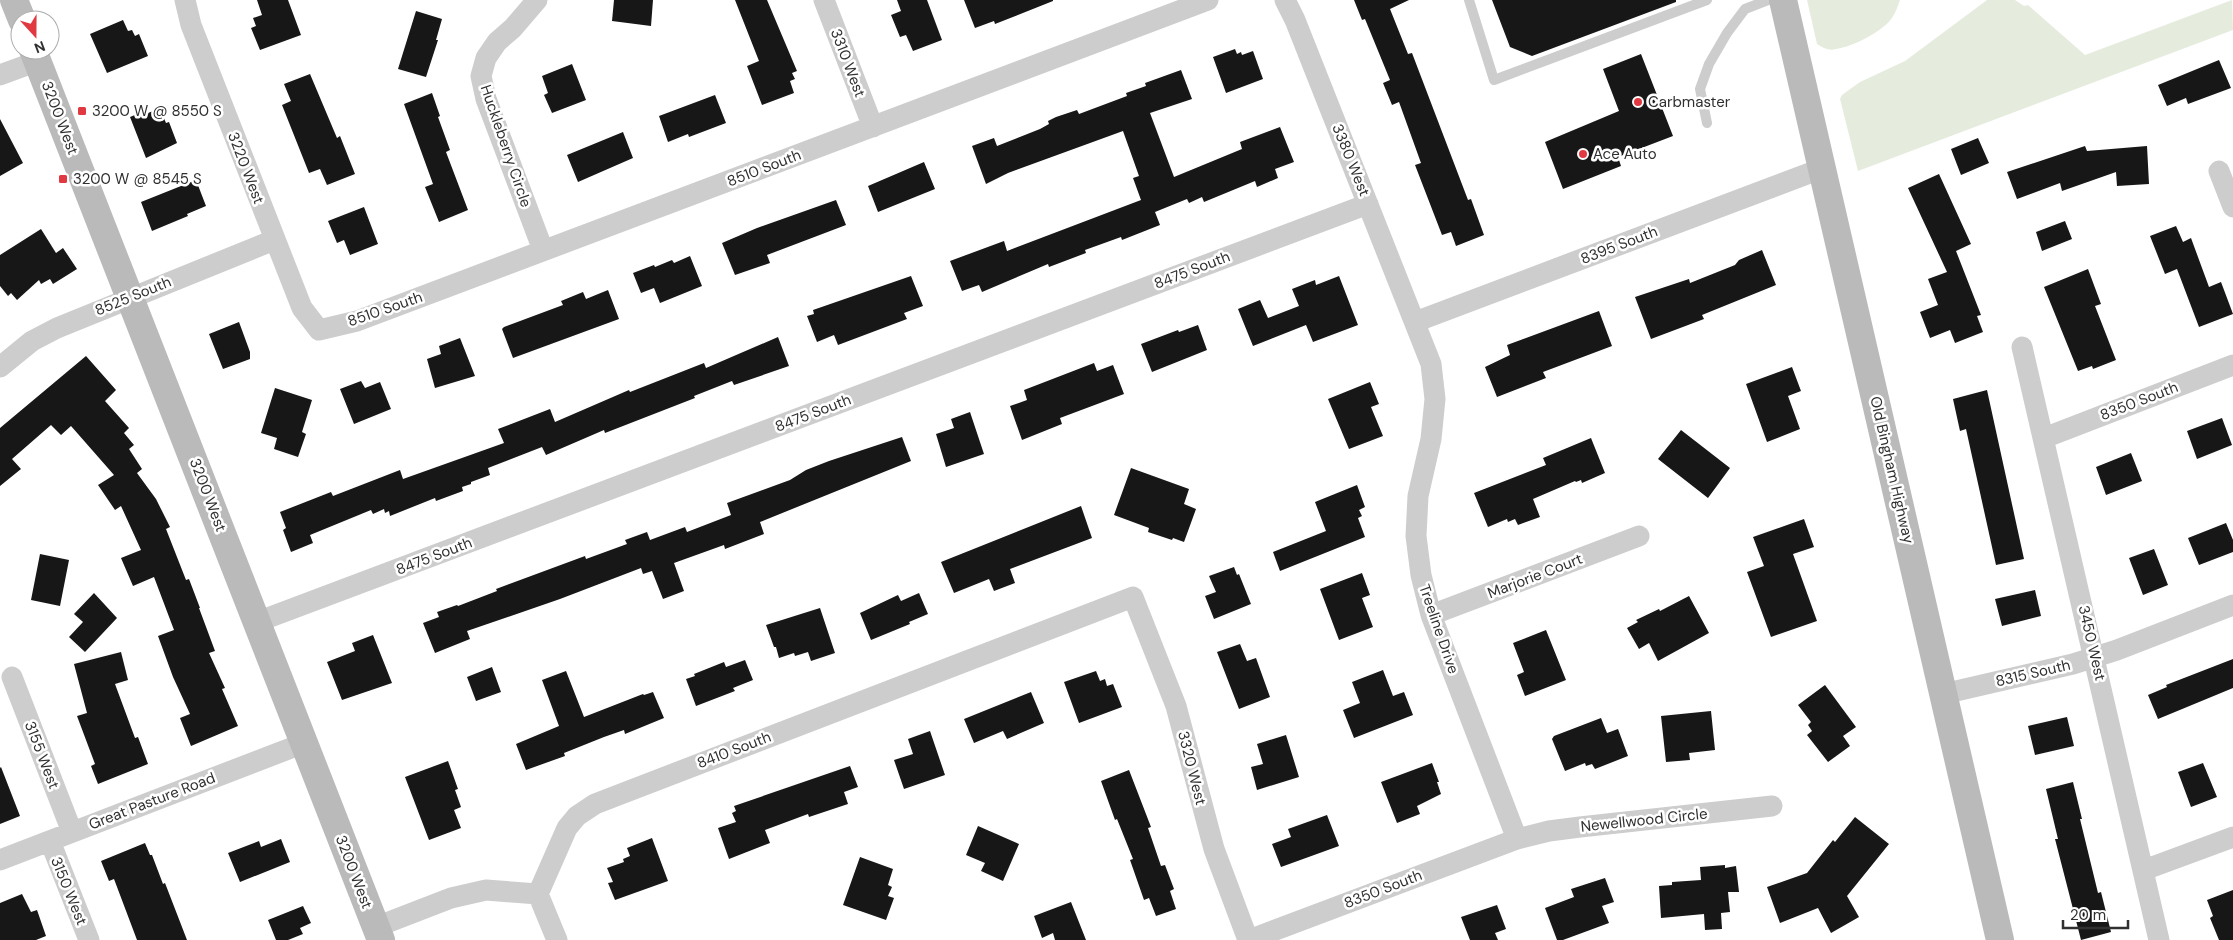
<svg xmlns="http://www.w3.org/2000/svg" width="2233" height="940" viewBox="0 0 2233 940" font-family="'DM Sans',sans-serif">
	<rect width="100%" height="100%" fill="#fff"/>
	<path fill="#e5ecde" d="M1807 0H1900C1897 10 1892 21 1883 27 1872 36 1851 47 1836 49 1829 51 1823 48 1817 44Z
		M1987 0H2015L2024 6 2028 5 2085 55 2232 0 2233 30 1858 171 1840 99 1842 95 1860 82 1905 61Z"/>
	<path fill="#171717" d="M257 0H288L301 35 260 50 251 28 256 26 253 18 262 15Z
		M614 0H653L651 26 612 21Z
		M735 0H767L797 71 792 73 795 79 790 81 794 93 762 105 747 66 759 61Z
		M897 0H927L942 40 913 51 906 35 900 37 891 15 901 11Z
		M964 0H1053V1L995 24 994 21 975 28Z
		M1354 0H1409L1390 9 1408 54 1412 53 1468 200 1471 199 1484 235 1456 246 1451 232 1442 235 1415 165 1421 163 1399 102 1392 105 1383 83 1390 80 1365 19 1362 20Z
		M1492 0H1676V2L1532 56 1510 47Z
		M416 11 442 19 436 40H438L426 77 398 69Z
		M123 20 128 31 132 30 135 36 139 34 148 56 107 73 90 34Z
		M1235 49 1237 54 1241 52 1242 55 1253 51 1263 79 1226 93 1213 57Z
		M1641 54 1673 136 1618 157 1621 166 1563 189 1545 142 1619 111 1603 69Z
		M2219 60 2231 88 2188 104 2186 98 2167 106 2158 85Z
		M572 64 586 100 552 113 544 95 548 93 542 76Z
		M1181 70 1192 99 1150 113 1174 177 1242 149 1240 142 1280 127 1294 162 1275 169 1278 178 1257 187 1255 181 1204 202 1202 197 1189 203 1187 199 1155 212 1160 225 1122 240 1121 237 1085 250 1086 253 1049 267 1048 264 982 292 979 285 962 291 950 261 1004 241 1007 251 1141 200 1133 178 1139 176 1123 131 1008 173 986 184 972 146 994 138 997 146 1040 129 1049 124 1048 121 1056 117 1077 110 1079 114 1127 96 1126 93 1146 86 1145 83Z
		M310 74 337 138 340 136 355 174 327 185 320 169 309 173 282 105 291 101 284 84Z
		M432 93 440 116 438 117 450 150 446 152 468 210 439 222 425 187 433 184 404 104Z
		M715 95 726 123 689 137 688 134 668 142 659 116Z
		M158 109 159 112 161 111 166 123 169 122 177 143 146 158 130 117 147 110 148 113Z
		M0 119 23 163 0 176Z
		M623 132 633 158 578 182 567 155Z
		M1978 138 1989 163 1961 175 1951 149Z
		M2085 146 2087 151 2147 146 2149 184 2117 186 2116 172 2062 191 2060 183 2017 199 2007 172Z
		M924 162 935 189 878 212 868 186Z
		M1939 174 1971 244 1956 251 1981 315 1977 316 1983 332 1955 343 1950 330 1930 338 1920 312 1938 305 1928 279 1947 272 1908 188Z
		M196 180 206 206 187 214 188 216 152 231 141 202Z
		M836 200 846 225 767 255 770 263 735 275 722 243 757 228Z
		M364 207 378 244 350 255 344 240 337 243 328 221Z
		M2065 221 2072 239 2042 251 2036 232Z
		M2176 226 2183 242 2191 238 2209 287 2221 282 2233 314 2199 327 2177 269 2165 274 2150 236Z
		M41 229 56 253 63 248 77 269 53 284 50 279 41 284 39 280 17 300 11 293 8 296 0 286V255Z
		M1762 250 1776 285 1702 315 1704 319 1651 339 1635 297 1689 279 1690 283 1735 265 1739 260Z
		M690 256 702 286 660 303 654 288 641 293 633 273 654 265 655 267 672 260 674 263Z
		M2088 269 2101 304 2095 306 2116 360 2093 369 2092 366 2078 371 2044 287Z
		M911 276 923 306 904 313 907 319 838 345 834 335 817 342 807 316 814 314 813 310Z
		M1339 276 1358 325 1313 342 1306 325 1253 346 1238 309 1260 300 1268 318 1299 306 1292 289 1315 280 1316 285Z
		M608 290 619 319 513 358 502 329 504 327 563 305 561 301 583 292 586 299Z
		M1599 311 1612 346 1543 372 1546 378 1497 397 1485 367 1510 355 1507 345Z
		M239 322 250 352V359L223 369 209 334Z
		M1198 325 1207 350 1152 372 1141 344 1178 330 1179 332Z
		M778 337 789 366 734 385 732 381 694 396 695 398 605 433 604 430 546 455 542 447 488 468 490 475 471 482V484L462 487 463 491 436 501 435 498 390 516 389 511 385 513 384 509 373 514 371 510 310 535 313 543 291 552 283 530 286 528 280 512 331 492 333 496 400 470 403 479 504 443 498 429 550 409 555 422 629 390 630 392 704 363 706 368Z
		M460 338 475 376 435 388 427 359 441 354 439 346Z
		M86 356 116 390 105 401 129 428 124 433 134 445 129 449 142 469 137 473 156 499 170 527 166 529 186 580 189 579 200 608H199L215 651 209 653 225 688 222 689 238 726 191 746 180 718 190 714 173 677 158 636 174 630 154 577 133 586 121 558 141 550 121 506 115 510 98 485 114 475 71 426 61 435 51 425 12 459 21 469 0 486V428Z
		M1094 363 1097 371 1113 365 1124 394 1060 418 1062 424 1022 440 1010 406 1027 400 1024 390Z
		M1792 367 1801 391 1788 396 1800 429 1767 442 1746 384Z
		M361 381 365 388 380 382 391 409 354 424 340 389Z
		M1370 382 1379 404 1371 407 1383 436 1349 449 1328 399Z
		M275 388 312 400 302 432 306 434 298 457 274 449 277 438 261 433Z
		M1987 390 2024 559 1996 565 1966 429 1960 431 1953 399Z
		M970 412 984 454 946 467 936 434 954 428 951 419Z
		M2222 418 2232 445 2197 459 2187 431Z
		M1681 430 1730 468 1708 498 1658 459Z
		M902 437 911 461 760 522 764 534 725 549 724 545 674 563 684 591 663 599 652 571 643 574 641 568 560 599 467 631 470 639 435 653 423 623 439 617 437 612 457 605 458 606 497 591 496 589 585 556 586 559 627 544 625 540 647 532 650 540 685 527 687 532 731 515 727 503 790 480 806 470 829 461Z
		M1591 438 1605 473 1582 483 1581 480 1576 482 1575 481 1533 499 1540 517 1518 525 1515 519 1508 522 1507 519 1488 527 1474 493 1546 465 1543 458Z
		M2131 453 2142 481 2106 495 2096 467Z
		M1131 468 1189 489 1184 504 1196 509 1184 542 1173 538 1172 540 1148 532 1149 528 1114 515Z
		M1357 485 1365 507 1359 510 1362 516 1358 518 1365 537 1280 571 1273 552 1326 531 1315 502Z
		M1081 506 1092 538 1010 569 1015 583 994 591 989 579 954 593 941 562Z
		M1804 519 1814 547 1793 554 1817 621 1771 637 1747 572 1764 566 1753 537Z
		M2226 523 2233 540V552L2199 565 2188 538Z
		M2154 549 2168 585 2143 595 2129 558Z
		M40 554 69 560 60 606 31 600Z
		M1234 567 1237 575 1239 574 1251 604 1214 619 1205 596 1216 592 1209 576Z
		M1362 573 1370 595 1362 598 1373 627 1339 640 1320 589Z
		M2035 590 2041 616 2002 626 1995 599Z
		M94 593 117 618 85 652 69 637 83 622 74 614Z
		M919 593 928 614 909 622 910 624 871 640 860 613 898 595 901 601Z
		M1689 596 1709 633 1658 661 1649 643 1639 649 1627 628 1638 622 1636 620 1659 609 1660 611Z
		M820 608 835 653 811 661 808 652 795 656 794 653 779 658 776 647H774L766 625Z
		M1546 630 1566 680 1525 696 1517 675 1524 672 1513 643Z
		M373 635 392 683 342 700 327 662 355 651 352 643Z
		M1240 644 1247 661 1256 658 1270 697 1239 709 1217 652Z
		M121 652 128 680 115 684 135 738 138 737 148 764 98 784 91 766 95 764 77 716 87 713 74 664Z
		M2233 659V688L2158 719 2148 695 2167 687 2166 685Z
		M745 660 753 680 733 688 735 691 696 706 686 679 695 676 694 674 724 662 726 667Z
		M492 667 501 692 476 701 467 677Z
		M1383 670 1393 696 1404 692 1413 715 1354 738 1343 710 1360 703 1352 682Z
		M566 671 584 717 643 694 644 695 653 692 664 718 625 734 624 730 604 737 564 753 565 756 526 770 516 744 559 726 542 680Z
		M1096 671 1100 681 1105 679 1107 686 1113 684 1122 707 1079 723 1064 682Z
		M1825 685 1856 727 1843 736 1850 746 1828 762 1807 735 1812 731 1808 725 1811 722 1798 705Z
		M1031 692 1044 723 1007 739 1003 731 974 743 964 719Z
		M1711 711 1715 750 1689 753 1690 760 1666 762 1661 716Z
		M2067 717 2074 746 2035 755 2028 726Z
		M1601 718 1607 733 1618 729 1628 756 1595 769 1592 764 1586 766 1585 763 1565 771 1552 739 1554 736Z
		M930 731 945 775 904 789 894 760 913 754 908 739Z
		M1286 735 1299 777 1257 790 1251 767 1263 764 1257 744Z
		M448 761 458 789 455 790 461 807 454 810 461 828 429 840 405 777Z
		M1432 763 1439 782H1437L1441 794 1417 806 1420 814 1397 823 1381 782Z
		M2203 763 2217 797 2191 807 2178 772Z
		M850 766 858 787 844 792 848 804 809 817 808 814 765 830 770 843 729 859 718 828 736 822 732 813 736 811 734 806Z
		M1 767 20 816 0 824V768Z
		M1129 770 1151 827 1148 828 1161 866 1165 865 1174 889 1170 891 1176 909 1156 916 1149 898 1144 900 1130 860 1133 859 1117 819 1115 820 1101 781Z
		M2073 782 2082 819H2080L2098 893 2101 892 2111 932 2081 940 2055 839H2058L2046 789Z
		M1327 815 1339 846 1281 867 1272 844 1291 837 1288 829Z
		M1855 817 1889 844 1847 896 1859 917 1831 933 1818 908 1780 923 1767 887 1807 873 1833 840 1835 842Z
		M978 826 1019 844 1003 881 981 871 985 863 966 855Z
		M652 838 668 881 615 900 608 883 613 882 607 868 624 862 623 859 630 856 627 848Z
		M281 839 290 862 240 882 228 853 259 841 261 847Z
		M145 843 150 855H152L163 884 165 883 187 940H137L114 879 109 881 101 861Z
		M860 857 893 869 888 885 892 887 888 896 894 898 886 920 843 905Z
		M1725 865V868L1736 866 1739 892H1728L1730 912 1721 913 1722 929 1705 930 1704 914 1661 918 1659 886 1672 885V882L1701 880 1700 867Z
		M1605 878 1614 902 1602 906 1609 923 1563 940H1557L1545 908 1574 897 1571 889Z
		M2233 890V940H2219L2210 918 2213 916 2207 900Z
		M22 894 31 912 37 910 46 936 36 940H0V903Z
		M1071 902 1086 940H1055L1053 933 1042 938 1034 916Z
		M1497 905 1506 929 1495 933 1498 940H1470L1461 917Z
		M303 906 311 923 300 928 303 934 288 940H276L268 920Z"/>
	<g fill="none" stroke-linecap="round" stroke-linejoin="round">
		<path stroke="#cdcdcd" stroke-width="10" d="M1469 0 1494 80 1707 0
			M1707 123 1700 89 1709 64 1727 33 1745 9 1768 0"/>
		<path stroke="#cdcdcd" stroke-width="21" d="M185 0 191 25 302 308 319 330 357 321 1208 0
			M537 0 513 28 497 42 486 58 481 76 486 99 543 250
			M824 0 873 127
			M1285 0 1295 20 1431 364 1435 399 1431 439 1418 496 1416 536 1421 575 1431 615 1517 839
			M0 75 38 61
			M2219 171 2233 207
			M1415 322 1823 168
			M2022 347 2159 940
			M0 367 32 341 57 328 274 240
			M2044 438 2233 365
			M1431 615 1639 536
			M257 622 1368 204
			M12 677 72 832
			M1943 694 2073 664 2117 650 2233 605
			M50 841 89 940
			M0 860 304 743
			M2144 870 2233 837
			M538 894 557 940
			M376 927 451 898 486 890 538 894 567 828 577 816 595 804 1133 597 1176 706 1214 849 1248 940
			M1249 940 1517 839 1549 831 1580 827 1772 806"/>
		<path stroke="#bababa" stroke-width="28" d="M14 0 22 20
			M1783 0 2000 940
			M33 50 381 940"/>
	</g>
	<g fill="#e03941" stroke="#fff" stroke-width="2">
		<circle cx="1638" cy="102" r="5"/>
		<rect x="77" y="106" width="10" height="10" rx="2.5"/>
		<circle cx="1583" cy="154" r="5"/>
		<rect x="58" y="174" width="10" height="10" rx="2.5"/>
	</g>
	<g text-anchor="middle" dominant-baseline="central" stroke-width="5" stroke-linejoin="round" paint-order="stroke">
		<g font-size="15" fill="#303030" stroke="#fff">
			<text transform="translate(848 63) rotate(69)">3310 West</text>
			<text transform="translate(60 118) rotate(69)">3200 West</text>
			<text transform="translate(506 146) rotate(71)">Huckleberry Circle</text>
			<text transform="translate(1351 160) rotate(68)">3380 West</text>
			<text transform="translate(246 168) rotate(69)">3220 West</text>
			<text transform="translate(764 168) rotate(-21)">8510 South</text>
			<text transform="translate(1619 245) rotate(-21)">8395 South</text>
			<text transform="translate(1192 270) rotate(-21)">8475 South</text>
			<text transform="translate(133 296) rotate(-22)">8525 South</text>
			<text transform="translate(385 309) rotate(-19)">8510 South</text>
			<text transform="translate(2139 401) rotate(-21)">8350 South</text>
			<text transform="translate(813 413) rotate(-21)">8475 South</text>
			<text transform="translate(1892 470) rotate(77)">Old Bingham Highway</text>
			<text transform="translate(208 495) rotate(69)">3200 West</text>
			<text transform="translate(434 556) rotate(-21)">8475 South</text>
			<text transform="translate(1535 576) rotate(-21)">Marjorie Court</text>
			<text transform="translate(1439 629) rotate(71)">Treeline Drive</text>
			<text transform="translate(2092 643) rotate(77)">3450 West</text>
			<text transform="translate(2033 673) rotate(-13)">8315 South</text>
			<text transform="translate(734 750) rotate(-21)">8410 South</text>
			<text transform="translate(42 755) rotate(69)">3155 West</text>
			<text transform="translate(1192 768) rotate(76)">3320 West</text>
			<text transform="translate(152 801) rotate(-21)">Great Pasture Road</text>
			<text transform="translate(1644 820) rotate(-6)">Newellwood Circle</text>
			<text transform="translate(354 872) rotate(69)">3200 West</text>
			<text transform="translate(1383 889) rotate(-21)">8350 South</text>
			<text transform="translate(69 891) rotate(68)">3150 West</text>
		</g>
		<g font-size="15" fill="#303030" stroke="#fff" text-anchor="start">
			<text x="1648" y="102">Carbmaster</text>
			<text x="92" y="111">3200 W @ 8550 S</text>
			<text x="1593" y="154">Ace Auto</text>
			<text x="73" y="179">3200 W @ 8545 S</text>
		</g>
	</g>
	<g transform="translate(35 35) rotate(159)"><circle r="24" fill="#ffffff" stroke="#acacac"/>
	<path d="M0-4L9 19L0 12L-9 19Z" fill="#e03941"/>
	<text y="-8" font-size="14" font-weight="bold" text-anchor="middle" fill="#303030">N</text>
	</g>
	<path d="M2063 920v8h65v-8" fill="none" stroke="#303030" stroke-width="2.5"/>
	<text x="2070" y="920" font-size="15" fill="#303030" stroke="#ffffff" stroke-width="4" paint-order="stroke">20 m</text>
</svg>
